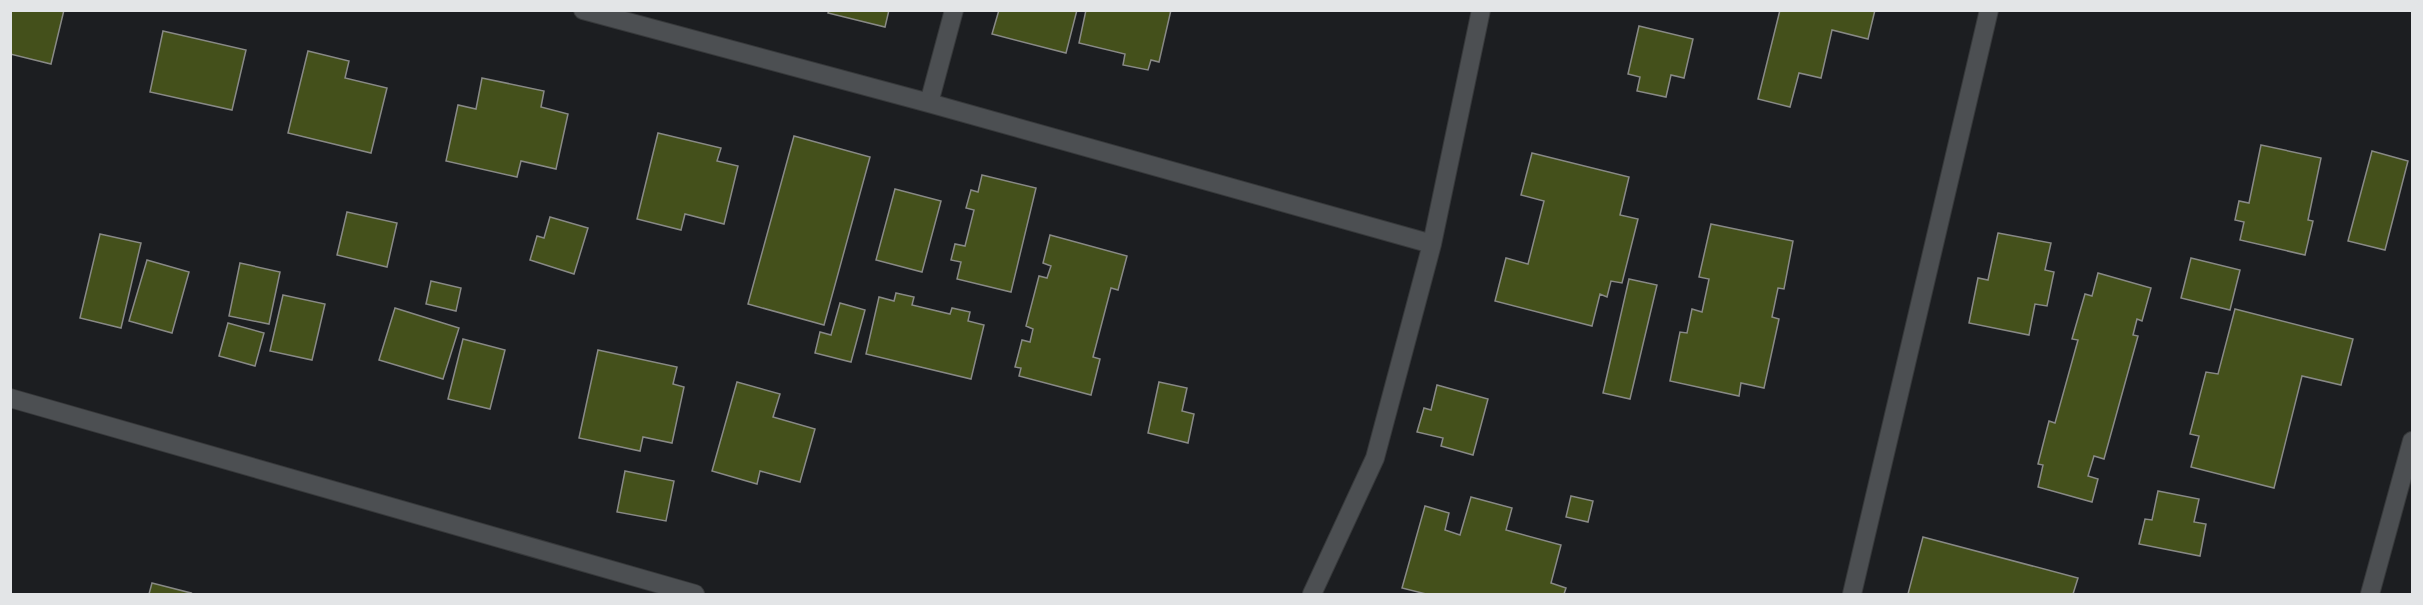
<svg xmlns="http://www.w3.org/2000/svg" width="2423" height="605" viewBox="0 0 2423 605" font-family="Jost,sans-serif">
	<rect width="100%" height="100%" fill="#1c1e21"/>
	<path fill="#44501b" stroke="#888986" stroke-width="1.5" d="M10 10H64L51 64 10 54Z
		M829 10H889L885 27 828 13Z
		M999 10H1077L1066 53 992 34Z
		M1086 10H1171L1159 62 1151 60 1148 70 1123 65 1125 54 1079 43Z
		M1780 10H1875L1868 39 1832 30 1821 78 1799 73 1790 107 1758 99Z
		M1639 26 1693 39 1684 78 1671 75 1666 97 1637 91 1640 77 1628 74Z
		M163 31 246 50 232 110 150 92Z
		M308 51 349 61 345 78 387 88 371 153 288 133Z
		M482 78 544 91 541 107 568 114 556 169 521 161 517 177 446 161 458 105 476 109Z
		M658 133 721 148 717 161 738 166 724 224 685 214 681 230 637 219Z
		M794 136 870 157 824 325 748 304Z
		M2261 145 2321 158 2308 220 2313 221 2305 255 2240 240 2244 222 2235 220 2239 201 2249 203Z
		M2372 151 2408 161 2385 250 2348 241Z
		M1532 153 1629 177 1620 215 1638 219 1622 283 1611 281 1607 297 1600 294 1592 326 1495 301 1506 258 1528 264 1544 201 1521 195Z
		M982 175 1036 188 1011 292 957 279 961 262 951 260 955 244 965 246 974 210 966 208 971 190 978 192Z
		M895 189 941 201 922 272 876 260Z
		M347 212 397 223 387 267 337 255Z
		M550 217 588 228 574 274 530 260 537 236 544 238Z
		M1711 224 1793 241 1784 289 1778 288 1772 317 1779 319 1764 388 1741 383 1739 396 1670 381 1680 332 1687 333 1692 309 1702 312 1709 279 1699 277Z
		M1998 233 2051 243 2045 270 2054 272 2047 306 2035 304 2029 335 1969 323 1978 278 1988 280Z
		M100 234 141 243 121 328 80 318Z
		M1050 235 1127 256 1118 290 1111 288 1093 357 1100 359 1091 395 1019 376 1021 368 1015 367 1022 340 1030 342 1033 329 1026 326 1039 276 1047 278 1051 266 1043 263Z
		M2191 258 2240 270 2230 310 2181 298Z
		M147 260 189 272 172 333 129 321Z
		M240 263 280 272 269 324 229 316Z
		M2098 273 2151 288 2142 321 2137 319 2133 335 2138 336 2104 459 2094 456 2088 476 2098 479 2092 502 2038 487 2043 465 2038 464 2049 421 2055 423 2078 340 2072 339 2085 294 2092 296Z
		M1629 279 1657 285 1630 399 1603 393Z
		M431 281 461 288 456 311 426 304Z
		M896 293 914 297 912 305 950 314 952 308 970 312 968 321 984 325 971 379 866 354 879 297 894 301Z
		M283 295 325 304 312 360 270 351Z
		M840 303 865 310 851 362 815 353 820 332 831 335Z
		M395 308 459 328 443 379 379 360Z
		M2235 309 2353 339 2341 385 2302 376 2274 488 2191 467 2199 436 2190 434 2206 372 2218 374Z
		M228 323 264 333 255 366 219 356Z
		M463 339 505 350 490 409 448 399Z
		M598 350 677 367 673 384 684 387 672 443 643 437 640 451 579 438Z
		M737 382 780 394 773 417 815 429 800 482 760 471 757 484 712 471Z
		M1159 382 1187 388 1182 411 1194 414 1188 443 1148 433Z
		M1437 385 1488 399 1473 455 1441 446 1443 438 1417 432 1424 408 1431 410Z
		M625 471 674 481 666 521 617 512Z
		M2158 491 2199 499 2194 522 2206 524 2200 556 2139 544 2145 519 2152 520Z
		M1571 496 1593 501 1588 522 1566 517Z
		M1471 497 1512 508 1506 530 1561 545 1551 583 1566 588 1564 594H1426L1402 588 1425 506 1449 513 1445 530 1460 535Z
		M1923 537 2078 578 2073 594H1908Z
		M152 583 191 593 190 594H149Z"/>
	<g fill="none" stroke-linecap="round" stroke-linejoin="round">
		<defs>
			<path id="minor" d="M583 10 929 103 1432 244
				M929 103 954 10
				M10 398 695 594
				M1312 594 1375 458 1432 244 1481 10
				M1852 594 1989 10
				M2370 594 2412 441"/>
		</defs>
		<use href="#minor" stroke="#37393b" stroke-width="20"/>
		<use href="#minor" stroke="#4c4f52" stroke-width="18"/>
	</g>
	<rect width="2423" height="605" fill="none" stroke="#e3e5e7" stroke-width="24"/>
</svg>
